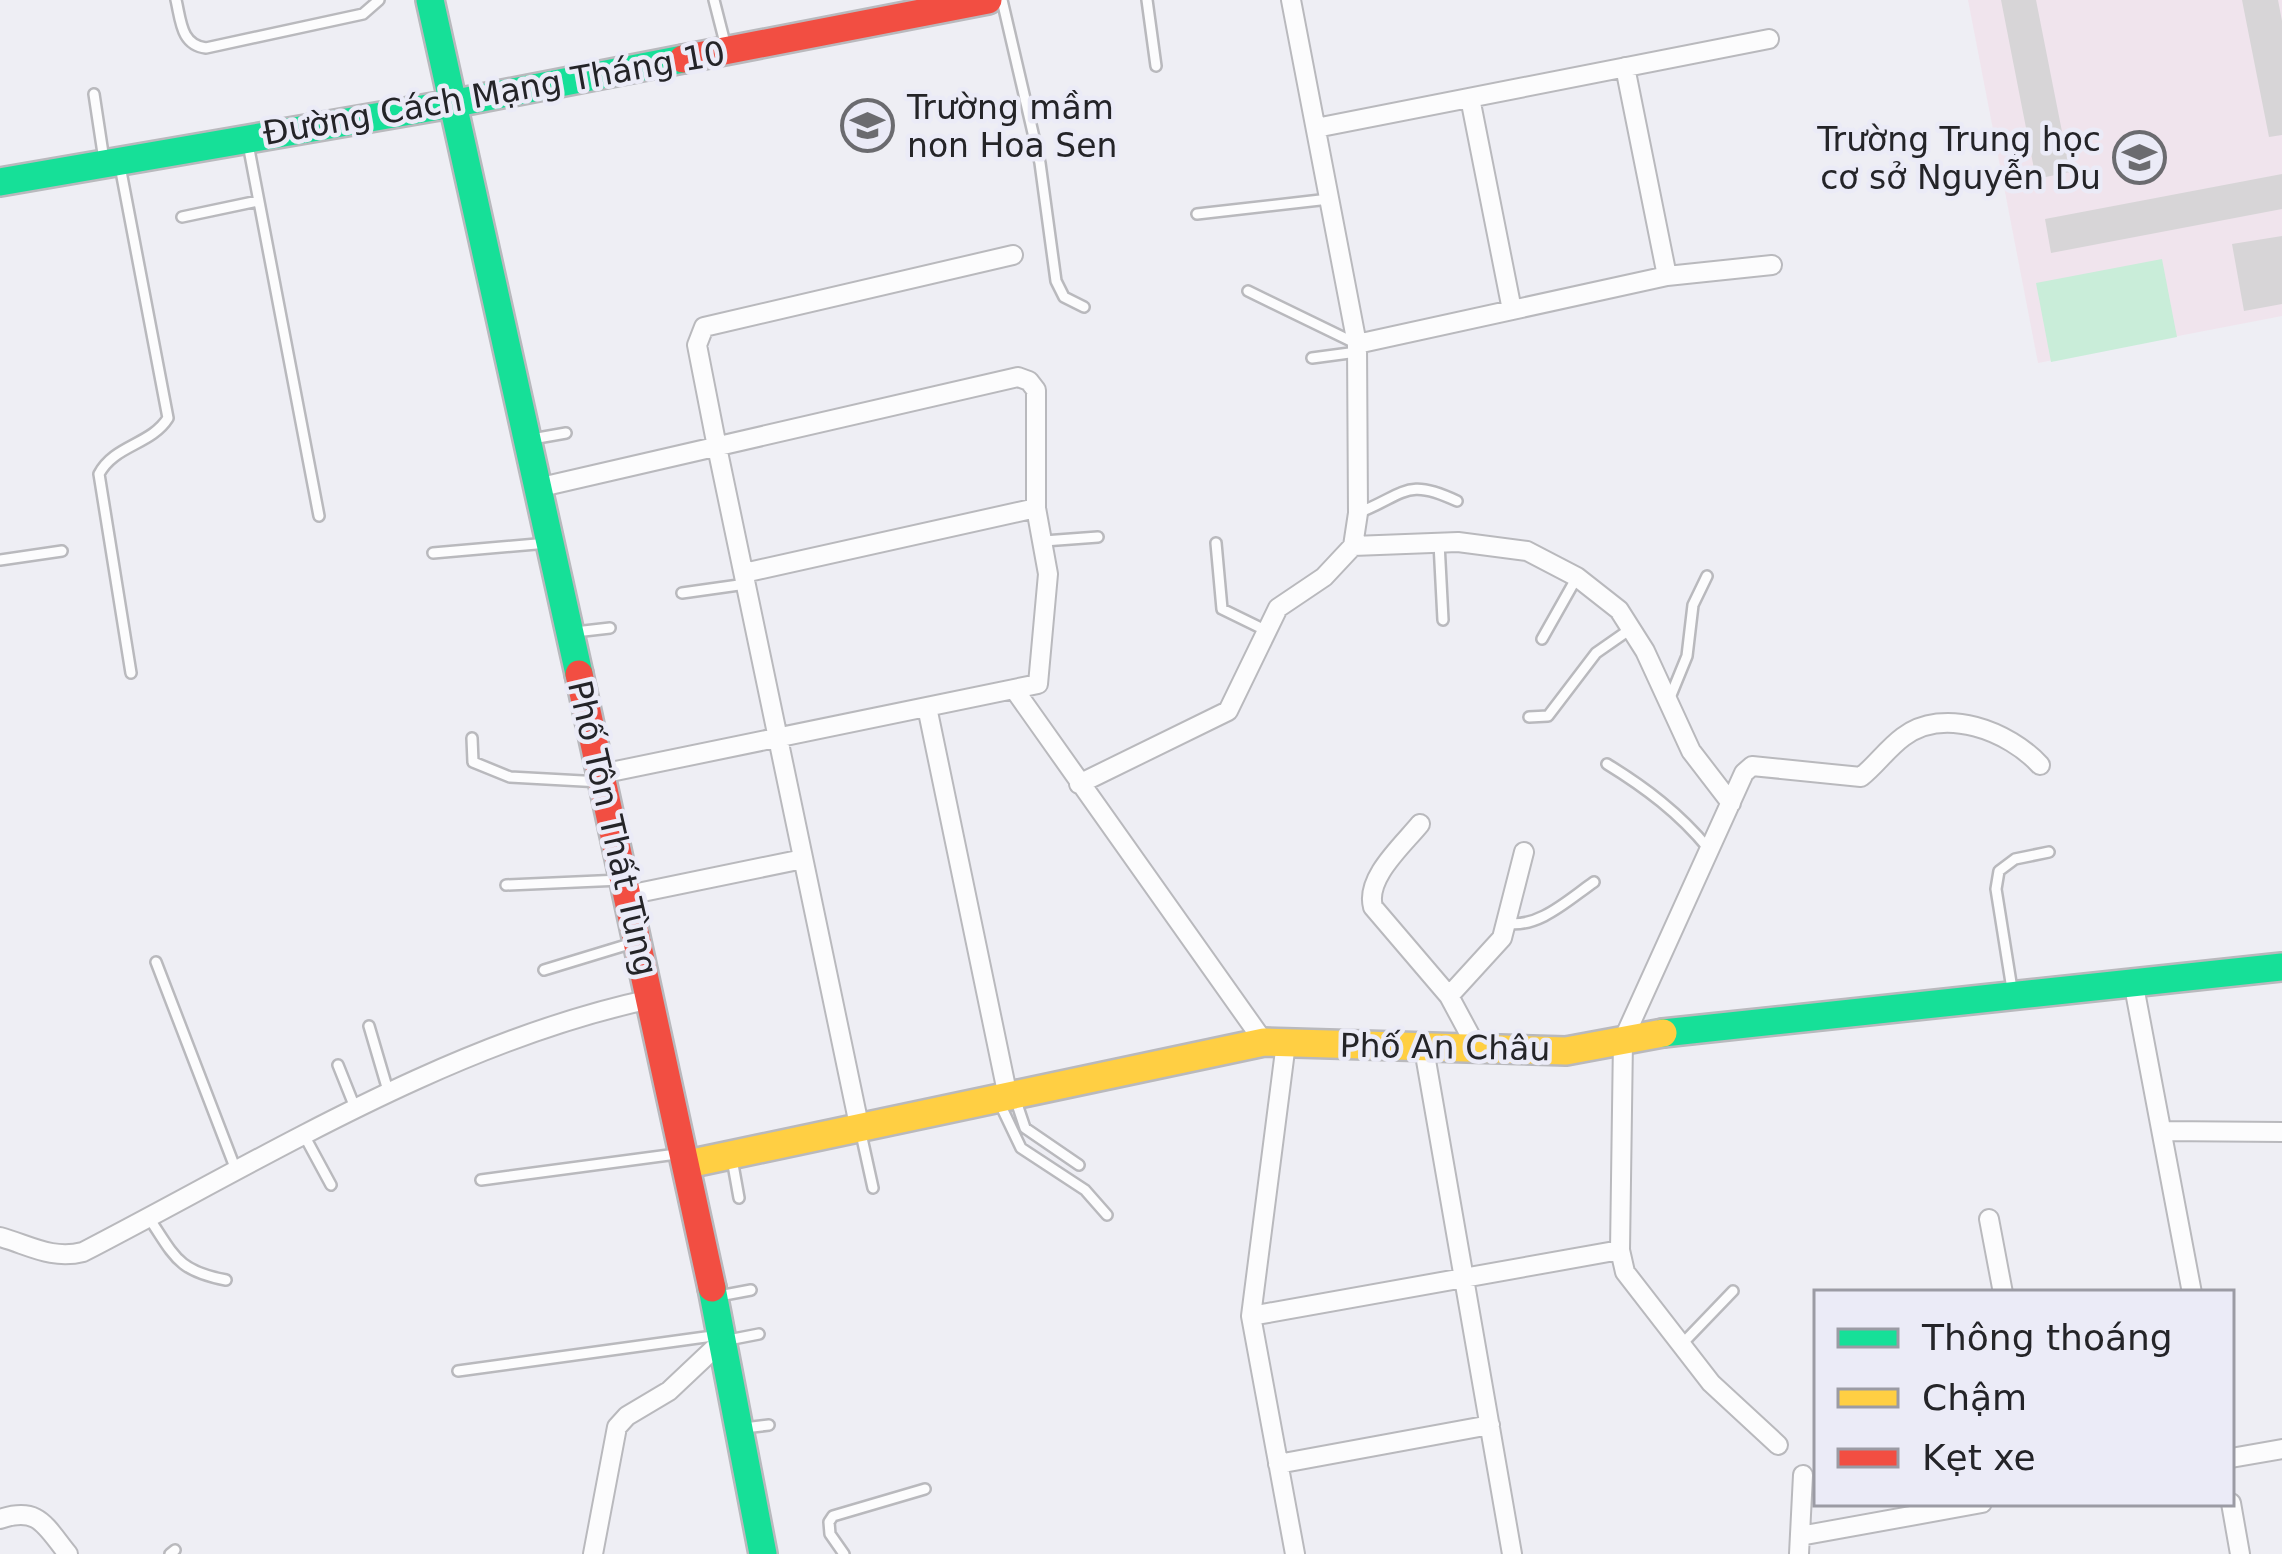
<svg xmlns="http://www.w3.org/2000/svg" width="2282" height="1554" viewBox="0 0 2282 1554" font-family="'DejaVu Sans',sans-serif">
	<rect width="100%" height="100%" fill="#eeeef4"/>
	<path fill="#f0e4ed" d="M1968 0H2282V316L2038 363Z"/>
	<path fill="#c9edd9" d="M2162 259 2177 337 2051 362 2036 283Z"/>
	<path fill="#d7d5d7" d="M2001 0H2036L2070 172 2036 179Z
		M2242 0H2278L2282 21V135L2269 137Z
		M2282 174V209L2051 253 2045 219Z
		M2282 236V304L2244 311 2232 244Z"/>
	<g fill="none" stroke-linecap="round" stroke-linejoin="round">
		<defs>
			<path id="lane" d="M176 0C181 21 181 45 206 48L363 14 379 0
				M714 0 726 47
				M1002 0 1040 163 1056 281 1064 297 1084 307
				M1147 0 1156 66
				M94 94 104 160
				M248 144 319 516
				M120 166 168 418C151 445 114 445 99 474L131 673
				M1197 214 1329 199
				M182 217 258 201
				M1248 291 1357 344
				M1312 358 1357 352
				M532 439 566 433
				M1358 513C1406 494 1406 477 1457 501
				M1044 541 1098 537
				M1216 543 1222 609 1265 630
				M1439 543 1443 620
				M433 553 548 543
				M0 560 62 551
				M682 593 746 584
				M575 632 610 628
				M1542 639 1577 577
				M1669 700 1687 656 1693 605 1707 576
				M1529 717 1548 716 1596 653 1629 630
				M472 738 473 762 510 777 601 782
				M1607 764C1646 788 1679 813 1708 848
				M506 885 621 880
				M1506 923C1538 929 1568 900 1594 882
				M156 962 236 1170
				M544 970 636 942
				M2012 989 1996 889 1999 871 2015 859 2049 852
				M369 1026 389 1094
				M338 1065 356 1110
				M1016 1101 1025 1128 1079 1165
				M1000 1104 1021 1148 1085 1190 1107 1215
				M860 1129 873 1188
				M305 1137 331 1185
				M732 1159 739 1198
				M481 1180 684 1153
				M149 1218C175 1257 178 1271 226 1280
				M719 1296 751 1290
				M723 1341 759 1334
				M1683 1343 1733 1291
				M458 1371 720 1335
				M744 1428 769 1425
				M170 1554 175 1550
				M844 1554 830 1534 829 1522 833 1516 925 1489"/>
			<path id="street" d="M1625 67 1667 276
				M1470 98 1512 310
				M1316 128 1769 39
				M1357 344 1667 276 1772 265
				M537 488 1018 377 1029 381 1036 390V508L1048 574 1038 684 601 774
				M1353 546 1458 542 1527 551 1577 577 1619 610 1645 651 1691 751 1731 803
				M744 573 1036 508
				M1014 689 1264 1042
				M927 707 1008 1097
				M1079 784 1228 711 1278 608 1324 577 1353 546 1358 513 1357 344 1291 0
				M1420 824C1403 845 1365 878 1373 907L1449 996 1478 1050
				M628 895 803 859
				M2133 981 2192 1293
				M1449 996 1502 938 1524 852
				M1286 1043 1251 1316 1295 1554
				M1424 1049 1512 1554
				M859 1125 717 447 697 345 704 327 1013 255
				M2162 1131 2282 1132
				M1989 1219 2003 1293
				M0 1237C29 1245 52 1260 83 1252 263 1159 452 1041 651 999
				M1251 1316 1620 1250
				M1778 1445 1711 1383 1625 1272 1620 1250 1623 1040 1744 773 1752 766 1861 777C1876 765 1887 749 1903 737 1944 706 2009 731 2040 765
				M2231 1458 2282 1449
				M1278 1464 1490 1425
				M2231 1503 2240 1554
				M0 1519C39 1506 45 1526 68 1554
				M1800 1536 1982 1503
				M593 1554 617 1427 627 1416 669 1391 722 1341
				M1799 1554 1803 1475"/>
			<path id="fast" d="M430 0 579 674
				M0 182 451 104 683 59
				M1663 1033 2282 967
				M712 1288 763 1554"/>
			<path id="slow" d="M688 1164 1264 1042 1566 1051 1663 1033"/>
			<path id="jam" d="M683 59 988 0
				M579 674 712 1288"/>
		</defs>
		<use href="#lane" stroke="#b9b9bd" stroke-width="14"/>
		<use href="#street" stroke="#b9b9bd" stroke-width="22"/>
		<use href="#fast" stroke="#b9b9bd" stroke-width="32"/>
		<use href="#slow" stroke="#b9b9bd" stroke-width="32"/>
		<use href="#jam" stroke="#b9b9bd" stroke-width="32"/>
		<use href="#lane" stroke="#fcfcfd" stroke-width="9"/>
		<use href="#street" stroke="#fcfcfd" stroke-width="18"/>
		<use href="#fast" stroke="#16e098" stroke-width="27"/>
		<use href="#slow" stroke="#ffcf43" stroke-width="27"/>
		<use href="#jam" stroke="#f24e42" stroke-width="27"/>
	</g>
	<defs>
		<symbol id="school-ring" viewBox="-11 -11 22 22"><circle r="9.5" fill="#ebebf7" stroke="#6b6b6f" stroke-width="1.5"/><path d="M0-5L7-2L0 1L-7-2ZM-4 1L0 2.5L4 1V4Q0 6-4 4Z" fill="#6b6b6f"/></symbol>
	</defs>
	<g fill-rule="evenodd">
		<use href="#school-ring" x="838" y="96" width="59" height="59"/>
		<use href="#school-ring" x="2110" y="128" width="59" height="59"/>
	</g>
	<g text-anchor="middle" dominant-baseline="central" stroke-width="9" stroke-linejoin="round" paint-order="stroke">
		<g font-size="33" fill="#242428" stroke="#ebebf7">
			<text transform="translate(494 93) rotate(-10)">Đường Cách Mạng Tháng 10</text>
			<text transform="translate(613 828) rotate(77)">Phố Tôn Thất Tùng</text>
			<text transform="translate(1445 1047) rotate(1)">Phố An Châu</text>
		</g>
		<g font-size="33" fill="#242428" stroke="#ebebf7" text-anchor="start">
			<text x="907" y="107">Trường mầm<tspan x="907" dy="38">non Hoa Sen</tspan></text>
			<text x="2101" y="139" text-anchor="end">Trường Trung học<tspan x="2101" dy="38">cơ sở Nguyễn Du</tspan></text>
		</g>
	</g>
	<rect x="1814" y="1290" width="420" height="216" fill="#ebebf7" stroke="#9b9ba4" stroke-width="3"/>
	<rect x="1838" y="1329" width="60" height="18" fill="#16e098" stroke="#9b9ba4" stroke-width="3"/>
	<text x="1922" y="1350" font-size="36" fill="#242428">Thông thoáng</text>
	<rect x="1838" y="1389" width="60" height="18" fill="#ffcf43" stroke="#9b9ba4" stroke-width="3"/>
	<text x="1922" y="1410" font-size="36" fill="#242428">Chậm</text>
	<rect x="1838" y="1449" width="60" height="18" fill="#f24e42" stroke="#9b9ba4" stroke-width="3"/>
	<text x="1922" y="1470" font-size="36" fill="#242428">Kẹt xe</text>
</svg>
